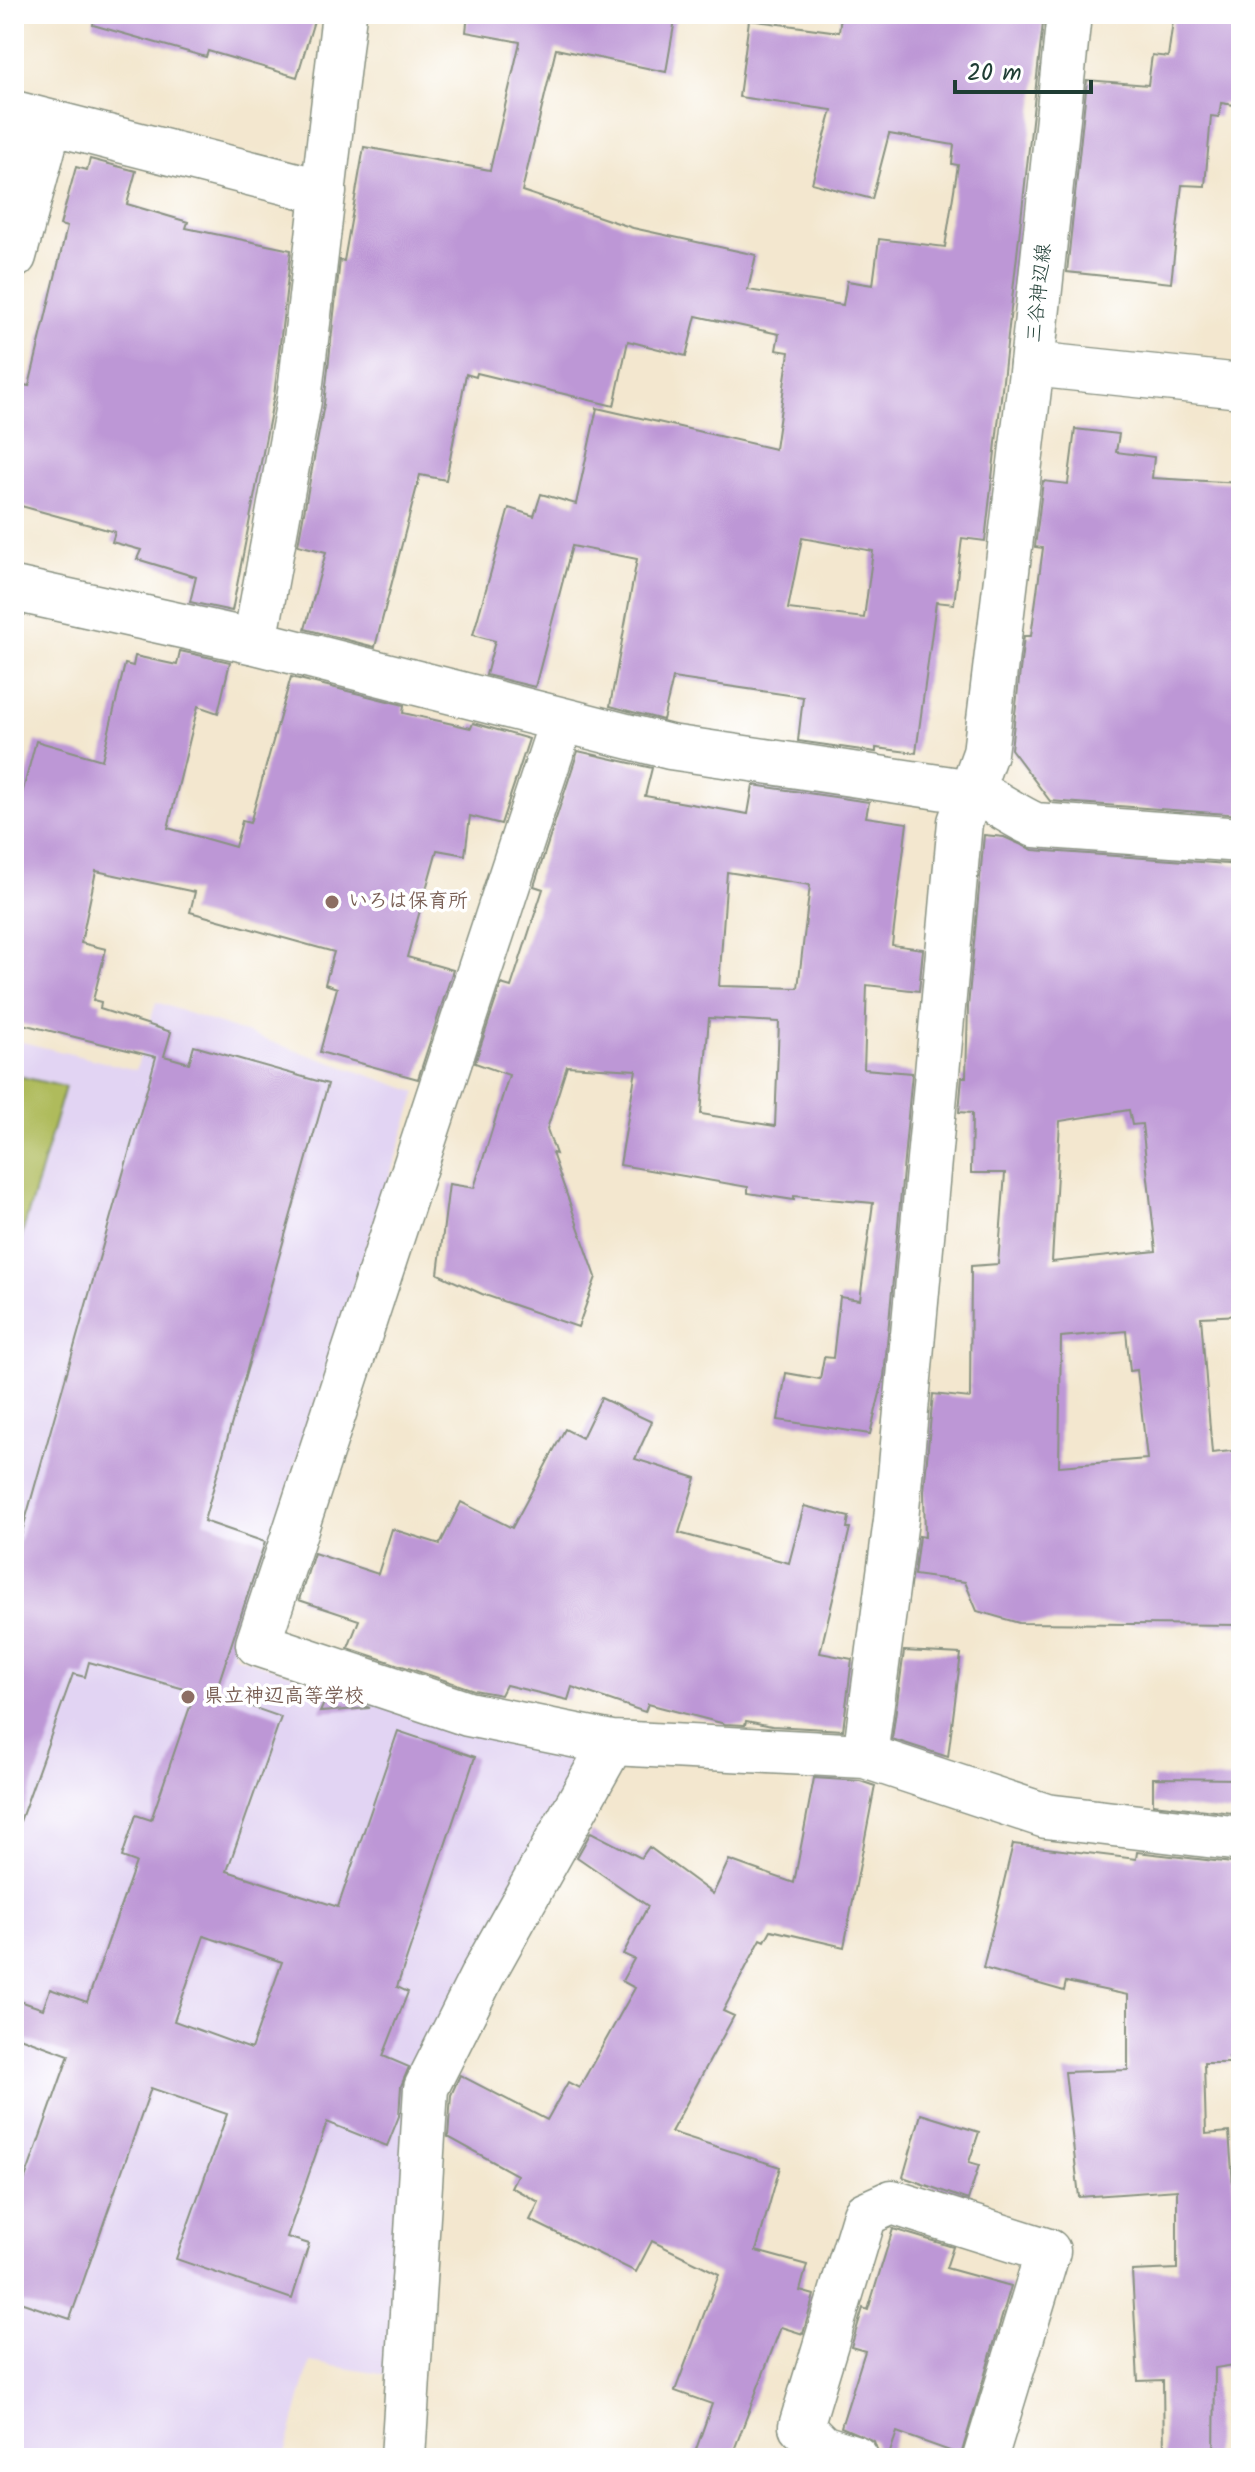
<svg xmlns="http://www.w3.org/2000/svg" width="1255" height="2472" viewBox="0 0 1255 2472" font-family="Kalam,'Klee One',sans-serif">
	<rect width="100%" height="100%" fill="#fff"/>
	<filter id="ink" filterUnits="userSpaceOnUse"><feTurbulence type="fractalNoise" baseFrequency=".0125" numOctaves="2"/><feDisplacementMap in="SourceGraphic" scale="16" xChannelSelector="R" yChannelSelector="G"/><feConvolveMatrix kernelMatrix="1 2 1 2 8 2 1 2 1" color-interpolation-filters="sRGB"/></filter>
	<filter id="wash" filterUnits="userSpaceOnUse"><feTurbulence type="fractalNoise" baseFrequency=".006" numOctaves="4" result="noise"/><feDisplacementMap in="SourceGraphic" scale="32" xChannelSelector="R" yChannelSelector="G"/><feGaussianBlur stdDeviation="1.8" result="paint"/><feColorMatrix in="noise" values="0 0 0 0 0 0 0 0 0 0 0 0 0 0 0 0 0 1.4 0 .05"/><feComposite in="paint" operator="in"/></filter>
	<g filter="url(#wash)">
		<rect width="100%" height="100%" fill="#f3e7cf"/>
		<path fill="#e2d4f3" d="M156 1002 417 1092 233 1655 492 1739 561 1743 576 1766 446 2021 398 2377 310 2362 284 2458H14V1040L136 1070Z"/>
		<path fill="#afbb5c" stroke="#677c48" stroke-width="2" d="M14 1075 65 1087 14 1262Z"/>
		<g id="blocks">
			<path fill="#bd97d6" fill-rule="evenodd" d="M95 14H316L297 77 208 51 206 57 93 25Z
				M468 14H676L666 72 556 49 522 191 633 228 756 255 748 290 843 305 847 281 873 285 879 239 945 247 958 165 952 164 954 145 889 134 872 199 812 183 832 110 739 97 749 20 839 32 841 14H1044L985 541 962 538 954 604 936 602 916 753 876 748V752L798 741 803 697 673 678 663 720 610 706 637 559 572 546 535 687 486 675 495 641 473 635 509 508 534 516 541 494 576 504 597 408 775 449 789 352 776 350 779 334 696 316 686 356 628 341 614 406 477 373 476 377 466 374 446 480 420 475 375 647 305 629 326 552 298 545 324 404 340 260 344 261 364 147 490 170 520 42 466 32ZM802 538 873 551 864 618 788 609Z
				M1174 14H1241V106L1221 103 1219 117 1211 116 1205 186 1182 185 1171 283 1067 272 1087 80 1148 85 1152 55 1168 57Z
				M90 159 136 171 127 204 188 222 186 228 291 250 274 396 232 611 190 602 196 577 137 559 141 550 112 542 115 532 14 504V383L29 386 67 227 60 225 76 167 87 170Z
				M1075 429 1119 434 1116 452 1154 457 1152 478 1241 483V815L1050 801 1011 749 1024 636H1031L1043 548 1035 547 1043 481 1068 484Z
				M180 651 230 662 218 713 198 706 168 828 235 847 242 821 250 823 291 677 404 705 403 713 471 728 473 723 529 739 501 824 470 816 465 855 437 850 407 957 453 970 418 1079 320 1052 337 988 325 984 334 952 190 912 195 892 96 871 81 943 106 949 93 1000 101 1002 100 1009 171 1032 164 1056 189 1063 194 1046 328 1084 204 1521 265 1542 215 1694 281 1717 227 1871 338 1907 398 1731 475 1757 397 1987 408 1992 383 2056 409 2067 401 2086 399 2116 387 2146 327 2122 287 2237 309 2244 292 2299 176 2259 227 2114 151 2088 70 2319 14 2300V2210L69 2055 14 2035V1999L43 2009 50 1989 87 2002 136 1862 122 1857 136 1815 151 1820 195 1692 89 1662 85 1677 73 1674 19 1824 14 1823V1560L156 1057 14 1022V824L36 741 102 760 125 664 133 666 135 656 177 665ZM204 1936 282 1962 251 2049 174 2021Z
				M578 751 652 768 645 796 748 814 753 785 869 802 866 817 907 823 892 945 923 949 919 991 867 985 864 1069 912 1073 884 1377 870 1434 778 1420 786 1373 820 1379 824 1357 833 1358 840 1297 860 1300 873 1203 794 1196V1200L748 1193V1187L620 1165 636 1070 567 1066 547 1129 556 1154 552 1153 596 1277 578 1327 482 1294 438 1274 449 1184 474 1188 509 1075 475 1063 501 984 511 987 543 889 534 886ZM727 872 810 885 798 988 719 986ZM709 1018 779 1022 775 1126 701 1114Z
				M984 835 1004 837 1033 850 1241 865V1315L1201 1317 1212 1453 1241 1450V1625L1019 1623 977 1611 965 1582 914 1575 919 1536 925 1537 924 1491 933 1394 970 1398 971 1266 998 1264 1005 1173H971L972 1113 959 1112 962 1077H966L968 1007ZM1129 1110 1132 1125 1142 1124 1156 1251 1052 1262 1060 1121ZM1126 1331 1130 1371 1137 1370 1147 1459 1059 1466 1061 1337Z
				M601 1398 652 1422 635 1459 696 1478 679 1533 789 1563 804 1506 849 1517 847 1528H850L820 1653 852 1659 843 1730 772 1726 746 1721 745 1725 725 1724 648 1704 645 1712 572 1687 568 1700 506 1685 501 1695 474 1690 348 1648 359 1620 299 1600 314 1553 378 1574 392 1529 440 1544 461 1502 512 1528 565 1429 582 1438Z
				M904 1651 961 1654 948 1757 892 1739Z
				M328 1694 370 1708 320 1712Z
				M814 1778 860 1781 875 1786 844 1947 771 1930 765 1941 761 1939 723 2011 734 2016 671 2132 780 2167 756 2251 807 2265 800 2291 814 2295 803 2334 781 2327 731 2458H693L712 2404 675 2391 719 2274 652 2241 636 2272 530 2220 539 2202 511 2187 517 2175 448 2137 451 2095 460 2075 547 2120 568 2082 579 2088 635 1988 622 1981 634 1959 623 1954 648 1906 577 1857 591 1832 641 1858 649 1847 713 1894 729 1860 794 1883Z
				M1153 1778 1241 1779V1814L1153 1804Z
				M1013 1844 1136 1859 1137 1852 1241 1864V2057H1229L1230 2063H1204L1206 2134 1229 2132 1234 2199H1241V2364L1215 2368 1214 2458H1164L1163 2380 1138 2381 1132 2271 1177 2269V2190L1079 2197 1065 2072 1128 2070V1995L1066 1982 1064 1991 983 1968Z
				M921 2114 979 2132 969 2162 979 2165 968 2200 903 2177Z
				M893 2229 953 2247 946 2268 1011 2286 961 2455 897 2432 888 2458H880L874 2441 841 2427 865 2351 851 2347 863 2308 868 2310Z"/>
		</g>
	</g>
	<g filter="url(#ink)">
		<use href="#blocks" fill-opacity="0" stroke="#899282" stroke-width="2"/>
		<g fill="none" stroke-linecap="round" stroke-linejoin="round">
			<defs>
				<path id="minor" d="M14 113 324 192
					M14 256 50 123
					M14 589 255 642 670 747 972 792C995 800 1012 815 1035 825L1241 840
					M255 642 299 400 344 14
					M562 720 258 1644 468 1714 612 1743 865 1756 1046 1816 1241 1839
					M865 1756 896 1520 960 822 985 753 1032 364
					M403 2458 426 2088 483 1974 612 1743
					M856 2458 822 2447 801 2426 865 2214 892 2202 1048 2251 985 2458"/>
				<path id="secondary" d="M1069 14 1032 364 1241 386"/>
			</defs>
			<use href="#minor" stroke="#899282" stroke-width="47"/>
			<use href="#secondary" stroke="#899282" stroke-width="47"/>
			<use href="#minor" stroke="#fff" stroke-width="44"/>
			<use href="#secondary" stroke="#fff" stroke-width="44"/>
		</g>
	</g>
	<g fill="#8d6e63" stroke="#fff" stroke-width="3">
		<circle cx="332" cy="902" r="8"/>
		<circle cx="188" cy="1697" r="8"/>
	</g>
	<g text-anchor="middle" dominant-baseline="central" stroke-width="7" stroke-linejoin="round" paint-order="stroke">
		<g font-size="20" fill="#1f3d34" stroke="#fff">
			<text transform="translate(1040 293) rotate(-84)">三谷神辺線</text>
		</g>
		<g font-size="20" font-weight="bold" fill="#785e54" stroke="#fff" text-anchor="start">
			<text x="348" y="902">いろは保育所</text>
			<text x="204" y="1697">県立神辺高等学校</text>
		</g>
	</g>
	<rect width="1255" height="2472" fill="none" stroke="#fff" stroke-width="48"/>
	<path d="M955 80v12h136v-12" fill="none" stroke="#1f3d34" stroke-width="4"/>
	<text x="967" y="80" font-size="24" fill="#1f3d34" stroke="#ffffff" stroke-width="6" paint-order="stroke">20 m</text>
</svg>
